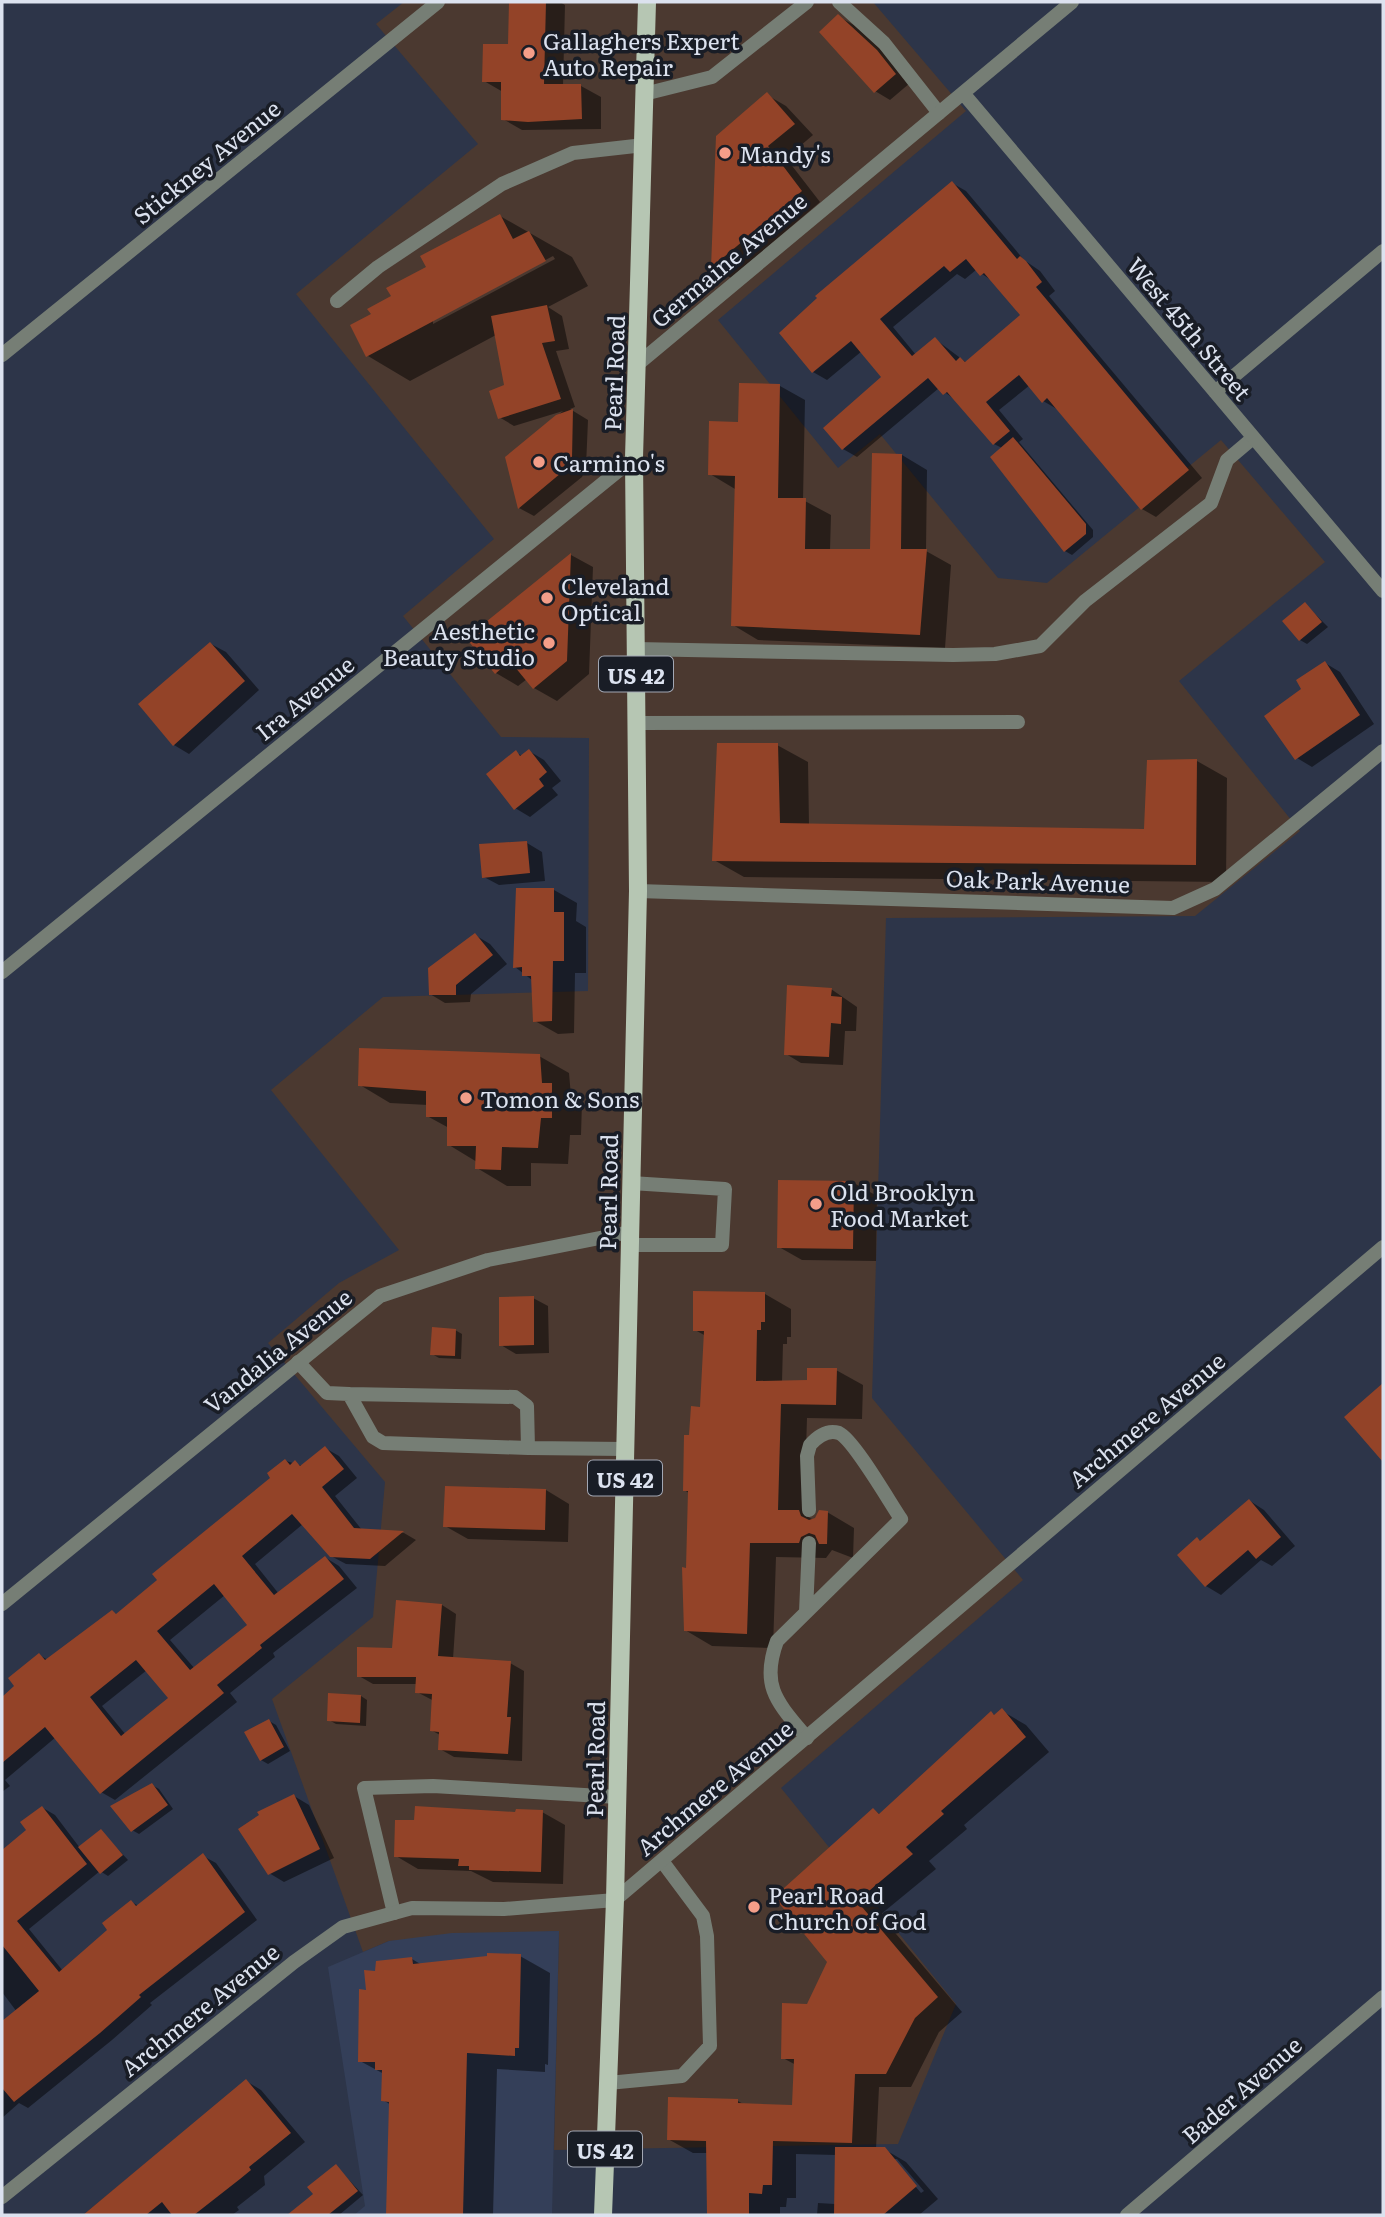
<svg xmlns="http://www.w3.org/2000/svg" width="1385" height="2217" viewBox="0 0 1385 2217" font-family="Literata,serif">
	<rect width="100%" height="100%" fill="#2d3549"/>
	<path fill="#4b3930" d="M404 2H873L966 111 718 320 838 468 880 434 998 578 1047 583 1221 440 1325 562 1179 681 1300 831 1195 916 886 918 872 1398 1023 1580 781 1788 956 2004 898 2144 554 2150 559 1931 389 1941 363 1952 272 1699 373 1617 385 1482 268 1343 339 1283 399 1250 271 1090 383 997 588 991 589 738 501 737 403 616 494 539 296 294 478 144 376 24Z"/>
	<path fill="#343f59" d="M559 1931 552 2215H354L365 2206 328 1967 389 1941 452 1933Z"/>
	<path fill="#0007" fill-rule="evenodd" d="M510 2H560L565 5 563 86H581L601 97V129L522 130 503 119V92L484 81 510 46Z
		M839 17 854 25 892 60 910 83 890 100 875 91Z
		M767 95 786 106 813 135 786 158 820 202 731 278 712 267 718 137Z
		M952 183 966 191 1024 260 1040 271 1055 291 1049 296 1202 478 1156 517 1142 509 1057 409 1043 401 1030 385 999 410 1023 439 1019 442 1093 530V537L1072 555 1065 551 1002 448 994 444 957 401 939 388 857 457 843 449 884 378 862 351 827 380 813 372ZM976 270 994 282 1022 316 967 363 935 339 916 355 893 327 957 274 965 279Z
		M500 216 572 257 588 286 548 307 562 316 569 349 556 351 575 407 570 409 588 420 586 467 582 477 534 516 519 508 507 458 563 411 514 426 499 417 506 387 496 335 410 381 368 356 373 315 428 268ZM553 256 555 259 433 324V320Z
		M780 386 805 400 803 500 831 515 830 550 871 551 902 455 927 470 926 551 951 565 945 648 758 640 733 625 735 489 710 474 740 424Z
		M571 555 593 567 589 674 557 701 534 688 527 679 518 686 496 673 468 639Z
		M1305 604 1328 627 1307 644 1300 640Z
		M211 644 226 652 259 690 189 754 174 745 140 704Z
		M1325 663 1340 672 1374 724 1312 767 1297 758 1304 690Z
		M777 745 808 762 809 825 1146 831 1197 761 1227 778 1226 882 744 877 714 860Z
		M529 751 544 760 561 781 552 788 558 795 530 817 515 808 516 753 523 756Z
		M527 843 542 852 545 881 499 885 484 877Z
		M518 890H554L577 903 576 921 586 927V973H575L574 1033 558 1034 535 1021 532 980 515 967Z
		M475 935 490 944 507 964 471 994 470 1002 445 1003 430 994Z
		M831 989 857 1007 856 1031H845L843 1065 801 1063 786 1054Z
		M539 1056 569 1073 571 1096 582 1102 581 1135H570L568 1164 531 1163V1186H507L477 1168V1162L449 1145V1128L427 1116 428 1105 390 1103 360 1085Z
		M854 1183 877 1196 876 1261 802 1260 779 1247Z
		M765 1294 791 1309V1337H787V1344H783L782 1382H809L836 1370 863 1385 862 1419 807 1418 804 1515 814 1520 827 1512 854 1528 853 1558 832 1550 826 1558 776 1557 773 1648 712 1646 685 1630 689 1493 684 1490 691 1437 701 1409 706 1336 695 1330Z
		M533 1298 548 1306 549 1353 516 1354 501 1345Z
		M455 1330 462 1334 461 1359 439 1358 432 1354Z
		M325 1448 339 1456 357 1478 335 1496 362 1530 404 1533 416 1540 385 1566 346 1564 331 1556 303 1524 255 1564 279 1594 326 1558 339 1566 357 1588 273 1653 275 1657 230 1693 237 1702 115 1800 101 1792 56 1737 5 1780 10 1786 2 1792V1699L17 1686 39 1655 48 1660 112 1612 118 1615 273 1478 286 1461 303 1466ZM225 1595 250 1625 195 1669 170 1640ZM147 1670 170 1698 126 1735 102 1706Z
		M546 1490 569 1504 568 1542 468 1539 445 1526Z
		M1250 1501 1264 1510 1295 1546 1272 1566 1261 1560 1221 1595 1206 1586 1197 1539 1202 1542Z
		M398 1602 442 1605 456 1614 453 1659 510 1663 524 1671 522 1761 454 1757 440 1749V1735L431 1730 434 1701 417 1692V1684H373L359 1676 394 1649Z
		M361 1696 367 1700 366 1726 336 1724 329 1720Z
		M1002 1711 1026 1725 1049 1752 964 1825 967 1829 929 1861 936 1869 880 1915 962 2012 939 2032 911 2087H879L876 2149H884L906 2162 938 2199 919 2215H817L818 2203 835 2204 836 2155 796 2154V2198H787L786 2207H780V2215H708V2153H693L668 2139 738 2101 745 2105 793 2107 796 2065 783 2058 829 1962 874 1810 881 1815 991 1713 996 1716ZM892 2159H897L924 2191 921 2193Z
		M269 1721 276 1725 290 1751 268 1764 261 1760Z
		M152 1785 159 1789 173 1809 139 1834 132 1830Z
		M294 1796 309 1805 334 1858 284 1882 269 1873Z
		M43 1808 55 1815 80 1848 101 1831 128 1860 108 1876 100 1871 29 1929 63 1971 109 1930 131 1902 139 1906 203 1856 216 1863 257 1920 150 2003 152 2005 112 2040 28 2108 19 2103 2 2118V2031L20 2016 2 1992V1852L29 1830Z
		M542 1812 565 1825 563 1884 493 1882 471 1871 418 1869 396 1856 517 1814Z
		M520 1956 550 1973 548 2065 545 2064V2072L497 2069 493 2215H388L391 2105 383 2100 384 2074 360 2061 368 1991 377 1973 412 1959 422 1965Z
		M246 2081 261 2090 305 2142 264 2176 265 2185 237 2207 239 2210 232 2215H83Z
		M336 2166 363 2195 339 2215H290L315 2195Z"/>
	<path fill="#934328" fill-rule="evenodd" d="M509 2H546L544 84H581L582 119 528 122 501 120V82H482L483 44H508Z
		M838 14 877 50 896 74 874 93 819 32Z
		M767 92 795 124 768 146 802 191 711 268 716 136Z
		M952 181 1017 259 1020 256 1026 261 1042 282 1036 287 1189 470 1141 510 1047 398 1042 403 1019 375 986 402 1010 431 993 445 947 392 943 395 928 378 842 450 823 428 881 377 851 341 812 373 779 333 817 298 815 296ZM966 259 980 276 984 273 1020 315 965 362 960 357 956 361 935 337 912 356 880 319 944 266 950 272Z
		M500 214 513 239 529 231 546 261 366 357 350 325 371 314 367 309 391 296 386 288 426 267 420 256Z
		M547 305 555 341 542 343 561 399 498 419 489 391 504 385 491 316Z
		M739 383 780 384 778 498H806L805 549H870L872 453 902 454 901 549H927L920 635 731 626 735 476 708 475 709 421 738 422Z
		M573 409 572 458 567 468 518 509 505 457 556 415Z
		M1013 437 1086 524V534L1064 552 990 457Z
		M571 553 567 661 533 689 510 661 495 674 466 638Z
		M1305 602 1322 622 1299 641 1282 621Z
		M210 642 245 681 173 746 138 704Z
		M1325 661 1360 715 1295 760 1264 716 1301 689 1296 680Z
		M717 743H778L780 823 1144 829 1147 760 1197 759 1196 865 712 861Z
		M529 749 547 772 539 779 544 786 514 810 486 774 516 750 520 756Z
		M527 841 530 873 482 878 479 844Z
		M516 888H554V912H564V961H553L552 1021 533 1022 531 976H522V967L513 968Z
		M475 933 493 955 456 985V995H429L428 968Z
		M787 985 832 988 831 996 842 997 841 1024 831 1023 829 1057 784 1055Z
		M359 1048 540 1054 542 1083H552V1118H541L538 1148 502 1147 501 1170 475 1169 476 1146H447V1117H426V1091L358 1086Z
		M778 1180 854 1181 853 1249 777 1248Z
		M693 1291 765 1292V1322H761V1330H757L756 1381 807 1380V1368H837L836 1405 781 1404 778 1510H799L801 1516 809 1520 815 1518 819 1510 828 1511 827 1544H819L815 1535 809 1533 801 1537 799 1543H750L747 1634 684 1631 682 1567 686 1568 688 1491H683L684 1435H689L691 1406 700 1407 704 1331H693Z
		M534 1296V1345L499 1346V1297Z
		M432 1327 456 1329 455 1356 430 1355Z
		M1383 1383V1462L1344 1417Z
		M325 1446 344 1469 322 1487 354 1528 404 1531 370 1559 330 1557 292 1514 242 1556 274 1595 325 1556 344 1579 260 1645 262 1648 217 1685 224 1693 100 1794 45 1727 2 1763V1697L14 1686 8 1678 39 1653 45 1660 112 1610 116 1614 157 1580 152 1574 270 1478 267 1473 285 1459 290 1465 295 1460 300 1466ZM214 1584 247 1625 190 1670 157 1631ZM136 1660 168 1698 121 1736 90 1697Z
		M445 1486 546 1489 545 1530 443 1527Z
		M1249 1499 1281 1537 1256 1559 1248 1550 1205 1587 1177 1555 1197 1537 1200 1541Z
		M396 1600 442 1604 438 1656 511 1661 507 1717H511L508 1754 438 1750 439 1732 430 1731 432 1694 415 1693 416 1677H357V1647L392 1648Z
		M328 1693 361 1695 360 1723 327 1721Z
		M1002 1708 1026 1737 941 1811 944 1814 906 1847 913 1854 857 1901 938 1997 915 2018 886 2074H855L852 2143 773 2141 772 2185H763L762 2194 749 2193V2215H707L706 2141 667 2140 668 2097 738 2099V2103L792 2105 794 2059H781L782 2003 807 2004 827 1962 774 1897 873 1808 879 1814 991 1711 994 1715Z
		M269 1719 284 1747 260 1761 244 1732Z
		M152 1783 168 1805 131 1832 110 1806Z
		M294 1794 320 1849 268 1875 238 1829 259 1815 257 1812Z
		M42 1806 87 1864 17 1921 59 1972 107 1930 102 1923 131 1900 136 1906 203 1853 245 1912 139 1995 141 1997 100 2033 14 2102 2 2088V2021L39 1991 2 1945V1850L26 1830 20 1822Z
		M415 1806 515 1812 516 1809 543 1810 541 1872 469 1870V1866H458L459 1859 394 1857 395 1820H414Z
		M101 1829 123 1855 100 1874 78 1847Z
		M487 1953 521 1954 519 2048H515V2056L467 2053 463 2215H386L389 2102 381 2101 382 2070H375V2062H358L359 1989 366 1990 364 1970 375 1971 376 1961 412 1957 413 1964 487 1956Z
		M246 2079 291 2133 249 2167 251 2170 240 2179 194 2215H172L162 2202 146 2215H83Z
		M835 2147H885L917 2186 883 2215H834Z
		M336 2164 358 2191 328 2215H287L313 2194 307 2187Z"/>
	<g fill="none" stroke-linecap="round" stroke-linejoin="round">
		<path stroke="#767e75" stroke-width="14" d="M839 2 884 43 939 113
			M644 94 712 77 807 2
			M337 301 378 267 502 184 573 153 644 145
			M636 649 953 655 995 654 1040 646 1085 601 1211 503 1227 460 1253 438
			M637 723 1018 722
			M630 1245H722L725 1189 631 1183
			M298 1362 327 1393 349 1394 373 1437 383 1443 528 1448
			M349 1394 515 1397 527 1406 528 1448 625 1449
			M806 1612 809 1543
			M807 1738C778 1703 760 1687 777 1641L901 1519C890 1503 854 1440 839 1433 827 1429 817 1437 810 1445L807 1456 809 1510
			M394 1913 364 1788 433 1786 618 1797
			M608 2083 682 2076 710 2046 707 1936 703 1916 662 1861"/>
		<path stroke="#767e75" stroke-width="14" d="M963 93 1383 591
			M2 355 438 2
			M639 363 1072 2
			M1215 392 1383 251
			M638 891 1173 908 1215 889 1383 751
			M2 972 634 458
			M2 1604 380 1296 488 1260 630 1232
			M2 2197 294 1962 343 1927 412 1908 504 1909 615 1900 1383 1247
			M1127 2215 1383 1997"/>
		<path stroke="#b6c6b3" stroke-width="18" d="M603 2215 615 1900 638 891 634 458 647 2"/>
	</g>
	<g fill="#f49e89" stroke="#191d26" stroke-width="2.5">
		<circle cx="529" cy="53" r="7"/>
		<circle cx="725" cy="153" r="7"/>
		<circle cx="539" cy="462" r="7"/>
		<circle cx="547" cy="598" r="7"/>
		<circle cx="549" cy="643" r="7"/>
		<circle cx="466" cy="1098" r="7"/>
		<circle cx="816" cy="1204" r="7"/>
		<circle cx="754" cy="1907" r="7"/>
	</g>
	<g text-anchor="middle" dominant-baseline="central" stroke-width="7" stroke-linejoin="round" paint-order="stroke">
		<g fill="#191d26" stroke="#a2a7b3" stroke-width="2">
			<rect x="599" y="656.5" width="74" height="35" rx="5"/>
			<rect x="588" y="1460.5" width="74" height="35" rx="5"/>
			<rect x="568" y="2131.5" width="74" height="35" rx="5"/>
		</g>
		<g font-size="21" font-weight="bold" fill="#dce2ef">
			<text x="636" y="674">US 42</text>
			<text x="625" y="1478">US 42</text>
			<text x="605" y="2149">US 42</text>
		</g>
		<g font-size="23" fill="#dce2ef" stroke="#191d26" text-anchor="start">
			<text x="543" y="40">Gallaghers Expert<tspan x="543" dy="26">Auto Repair</tspan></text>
			<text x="739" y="153">Mandy's</text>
			<text x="553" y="462">Carmino's</text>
			<text x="561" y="585">Cleveland<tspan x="561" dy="26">Optical</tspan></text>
			<text x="535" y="630" text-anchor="end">Aesthetic<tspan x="535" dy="26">Beauty Studio</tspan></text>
			<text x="480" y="1098">Tomon &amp; Sons</text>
			<text x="830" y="1191">Old Brooklyn<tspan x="830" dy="26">Food Market</tspan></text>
			<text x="768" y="1894">Pearl Road<tspan x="768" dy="26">Church of God</tspan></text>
		</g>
		<g font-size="23" fill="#dce2ef" stroke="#191d26">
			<text transform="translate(206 161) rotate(-39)">Stickney Avenue</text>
			<text transform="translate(728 259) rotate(-40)">Germaine Avenue</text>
			<text transform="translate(1190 328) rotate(50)">West 45th Street</text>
			<text transform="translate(613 373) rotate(-88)">Pearl Road</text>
			<text transform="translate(304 697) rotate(-39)">Ira Avenue</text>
			<text transform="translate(1038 880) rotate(2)">Oak Park Avenue</text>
			<text transform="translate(607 1192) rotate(-89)">Pearl Road</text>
			<text transform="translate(277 1350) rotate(-39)">Vandalia Avenue</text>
			<text transform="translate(1146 1419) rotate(-40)">Archmere Avenue</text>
			<text transform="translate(594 1759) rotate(-89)">Pearl Road</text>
			<text transform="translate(714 1787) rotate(-40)">Archmere Avenue</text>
			<text transform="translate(199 2009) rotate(-39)">Archmere Avenue</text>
			<text transform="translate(1241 2089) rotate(-41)">Bader Avenue</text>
		</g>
	</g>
	<rect width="1385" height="2217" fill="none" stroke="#dce2ef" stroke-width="7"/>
</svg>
